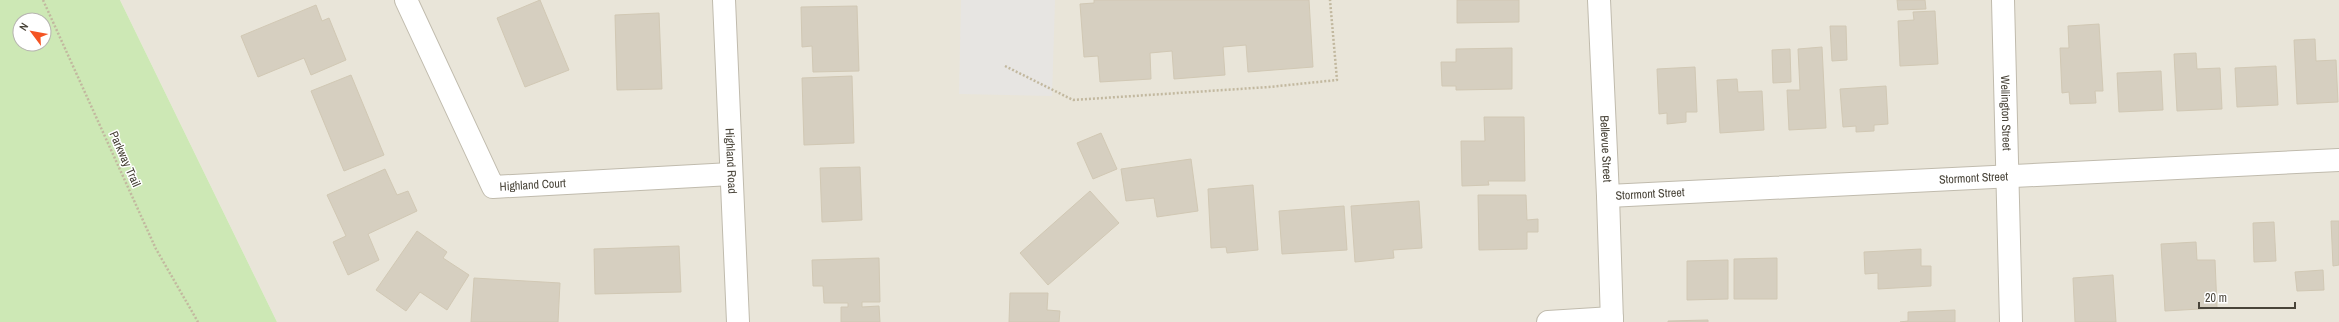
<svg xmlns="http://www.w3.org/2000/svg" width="2339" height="322" viewBox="0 0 2339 322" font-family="'Archivo Narrow',sans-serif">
	<rect width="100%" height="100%" fill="#f5f3eb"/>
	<path fill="#e9e5d9" d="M120 0H2339V322H277Z"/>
	<path fill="#cde8b5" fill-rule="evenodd" d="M0 0H120L277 322H0ZM20 20H44V44H20Z"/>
	<path fill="#e7e5e2" d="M961 0H1055L1052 96 959 94Z"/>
	<path fill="#d6cfc0" stroke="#d1c8b4" d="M540 0 569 70 525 87 497 18Z
		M1094 0H1309L1313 67 1248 72 1246 45 1223 47 1225 75 1174 79 1172 51 1150 53 1151 79 1100 82 1098 56 1084 57 1080 4 1094 3Z
		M1457 0H1519V22L1457 23Z
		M1897 0H1925L1926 9 1898 10Z
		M316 5 322 21 329 18 346 60 311 75 304 58 258 77 241 36Z
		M857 6 859 71 813 72 812 46 802 47 801 7Z
		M1935 11 1938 64 1900 66 1898 21 1914 20 1913 12Z
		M659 13 662 89 617 90 615 15Z
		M2099 24 2103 91H2095L2096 103 2070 104 2069 92 2062 93 2060 48H2069L2068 26Z
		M1830 26H1846L1847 60 1832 61Z
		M2315 39 2316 61 2336 60 2338 102 2297 104 2294 40Z
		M1822 47 1826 128 1789 130 1787 90H1800L1798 49Z
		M1512 48V89L1456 90V86H1442L1441 62H1456V49Z
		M1790 49 1791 82 1773 83 1772 50Z
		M2196 53 2197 69 2220 68 2222 109 2177 111 2174 54Z
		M2276 66 2278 105 2237 107 2235 68Z
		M1695 67 1697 112H1686V122L1667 124V113L1659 114 1657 69Z
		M2161 71 2163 110 2119 112 2117 73Z
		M351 75 384 155 344 171 311 91Z
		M852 76 854 143 804 145 802 78Z
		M1737 79 1738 92 1762 91 1764 130 1720 133 1717 80Z
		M1886 86 1888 124 1874 125V131L1856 132V126L1843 127 1840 89Z
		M1484 117H1524L1525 181H1488L1489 185 1462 186 1461 141H1485Z
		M1101 133 1117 169 1093 179 1077 143Z
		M1191 159 1198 211 1157 217 1154 198 1126 201 1121 169Z
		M860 167 862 220 822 222 820 168Z
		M385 169 397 195 408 191 417 211 368 234 379 260 348 275 333 242 346 236 327 195Z
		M1253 185 1258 250 1227 253 1226 247 1211 248 1208 189Z
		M1090 191 1119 223 1048 285 1020 253Z
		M1478 195H1526L1527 220 1538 219V232H1527V249L1479 250Z
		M1419 201 1422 248 1393 250 1394 258 1355 262 1351 206Z
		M1344 206 1347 250 1282 254 1279 211Z
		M2331 221H2339V265L2333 266Z
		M2274 222 2276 261 2254 262 2253 223Z
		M417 231 447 252 443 258 469 275 447 310 420 292 406 311 376 290Z
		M2196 242 2197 260H2215L2217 308 2165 311 2161 244Z
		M679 246 681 292 595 294 594 249Z
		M1921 249V266H1931V286L1878 289V273L1865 274 1864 252Z
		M879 258 880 302H862V307L879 306 880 322H841V307H848V303H824L823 286H813L812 260Z
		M1777 258V299H1734V259Z
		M1728 260V299L1687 300V261Z
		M2323 270 2324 290 2297 291 2295 272Z
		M2113 275 2116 322H2075L2073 278Z
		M474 278 560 283 558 322H471Z
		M1010 293H1048L1047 310 1060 311 1059 322H1009Z
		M1955 310V322H1900L1908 321V312Z
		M1708 320V322H1668V321Z"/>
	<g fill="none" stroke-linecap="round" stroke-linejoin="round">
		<defs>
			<g id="minor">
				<path id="s1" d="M406 0 493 187 731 174"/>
				<path id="s2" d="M724 0 738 322"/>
				<path id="s3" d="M1599 0 1608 196 1612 322"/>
				<path id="s4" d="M2003 0 2011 322"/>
				<path id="s5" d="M1608 196 2339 160"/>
				<path d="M1548 322 1612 318"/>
			</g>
		</defs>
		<use href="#minor" stroke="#c0bbad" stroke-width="24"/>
		<path stroke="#c2b89f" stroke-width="2.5" stroke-dasharray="2 2" stroke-linecap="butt" d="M43 0 156 249 198 322
			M1005 66 1073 100 1269 87 1337 80 1330 0"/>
		<use href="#minor" stroke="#fff" stroke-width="22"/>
	</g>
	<g text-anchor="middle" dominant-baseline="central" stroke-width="3" stroke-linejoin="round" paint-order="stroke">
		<g font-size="12" fill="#494439" stroke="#fff">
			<text stroke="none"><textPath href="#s4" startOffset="113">Wellington Street</textPath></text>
			<text stroke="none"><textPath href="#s3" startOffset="149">Bellevue Street</textPath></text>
			<text transform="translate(125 159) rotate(66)">Parkway Trail</text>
			<text stroke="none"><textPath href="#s2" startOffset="161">Highland Road</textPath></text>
			<text stroke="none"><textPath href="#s5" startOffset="366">Stormont Street</textPath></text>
			<text stroke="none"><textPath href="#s1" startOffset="246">Highland Court</textPath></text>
			<text stroke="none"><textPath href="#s5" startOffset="42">Stormont Street</textPath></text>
		</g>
	</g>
	<g transform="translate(32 32) rotate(302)"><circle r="19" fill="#ffffff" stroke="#b6b4b0"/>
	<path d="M0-3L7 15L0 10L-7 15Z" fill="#f45423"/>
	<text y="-6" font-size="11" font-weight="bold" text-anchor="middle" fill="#494439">N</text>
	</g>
	<path d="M2199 302v6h96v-6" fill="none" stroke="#494439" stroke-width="2"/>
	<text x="2205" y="302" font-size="12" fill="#494439" stroke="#ffffff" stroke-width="3" paint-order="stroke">20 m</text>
</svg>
